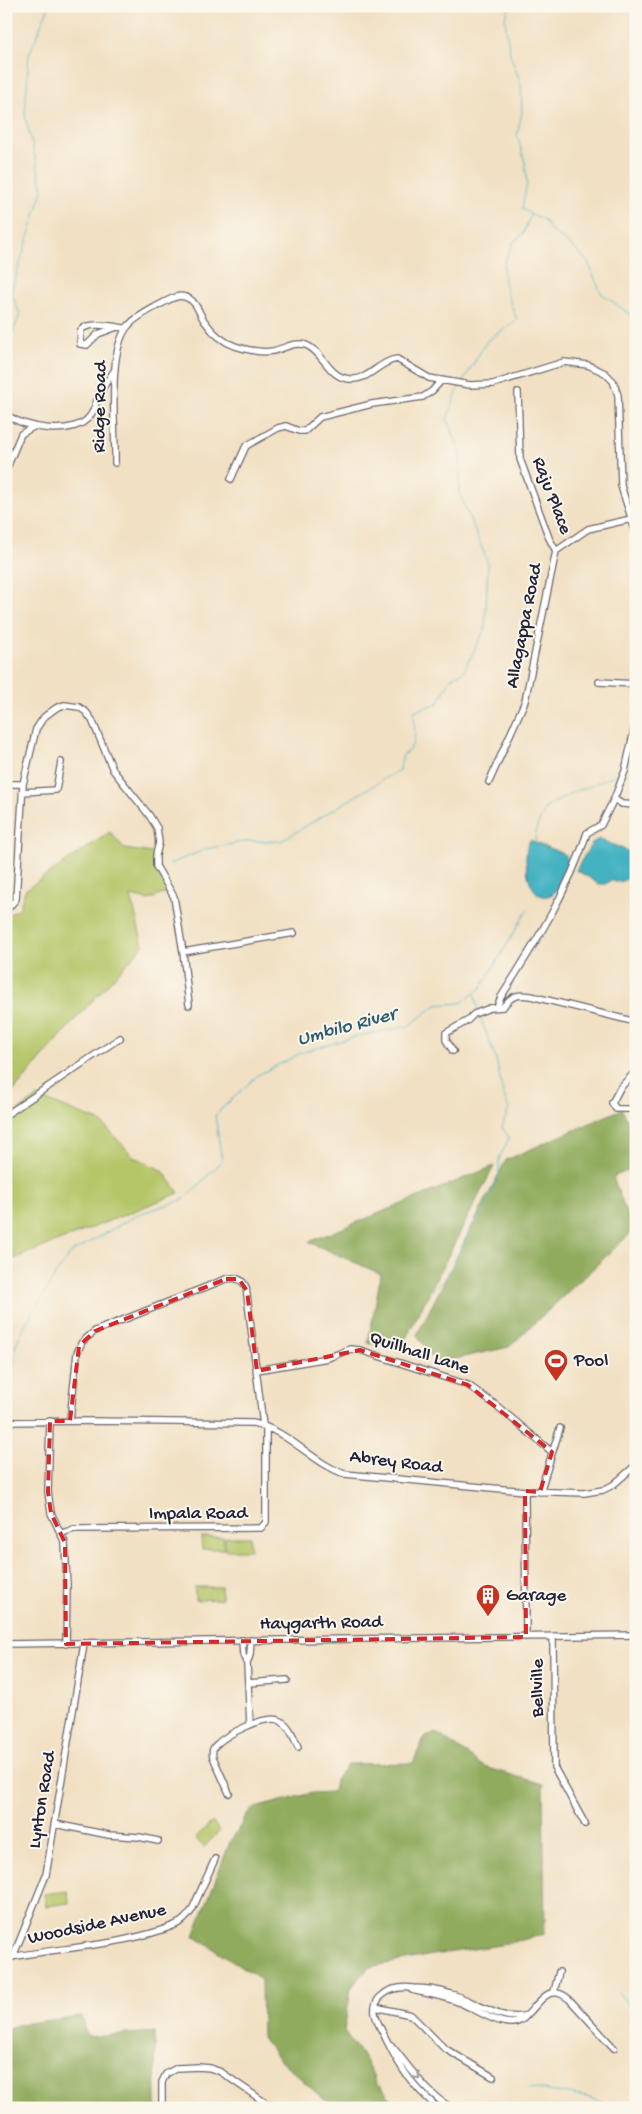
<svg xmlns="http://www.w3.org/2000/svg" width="642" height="2114" viewBox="0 0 642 2114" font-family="'Gochi Hand',sans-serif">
	<rect width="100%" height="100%" fill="#fbf7ec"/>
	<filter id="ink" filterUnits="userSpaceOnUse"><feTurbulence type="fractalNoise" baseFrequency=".02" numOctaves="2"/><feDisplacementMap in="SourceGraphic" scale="10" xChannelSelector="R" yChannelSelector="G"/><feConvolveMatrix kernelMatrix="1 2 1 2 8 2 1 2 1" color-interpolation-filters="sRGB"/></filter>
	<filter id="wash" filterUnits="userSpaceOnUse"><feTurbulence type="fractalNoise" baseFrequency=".0096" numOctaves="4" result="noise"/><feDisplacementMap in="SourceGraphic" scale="20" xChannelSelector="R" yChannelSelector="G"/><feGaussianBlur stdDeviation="1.12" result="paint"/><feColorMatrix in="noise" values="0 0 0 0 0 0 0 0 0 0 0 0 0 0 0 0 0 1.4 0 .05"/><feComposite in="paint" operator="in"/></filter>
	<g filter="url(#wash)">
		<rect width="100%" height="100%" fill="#f1e0c3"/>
		<path fill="#b5c669" stroke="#6c7452" d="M110 832 125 849 152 853C153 869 160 879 168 892L148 900 131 896 143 946 72 1023 6 1100V916L19 909 25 890Z
			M38 1097 101 1122 133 1156 163 1171 179 1193 6 1262V1106L13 1114Z
			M201 1537H224V1549H202Z
			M225 1537H250V1550H225Z
			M195 1587H221L222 1599 195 1600Z
			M212 1822 220 1831 204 1847 195 1838Z
			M68 1891 69 1903 46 1906 44 1894Z"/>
		<path fill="#90ab5d" stroke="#59664c" d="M622 1109 636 1140V1167L613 1177 633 1231 509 1347 436 1363 417 1335 506 1160Z
			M494 1166 401 1348 368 1343 381 1274 309 1242Z
			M437 1733 484 1767 543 1784 545 1934 500 1945 432 1955 369 1967 351 1988 344 2031 366 2061 376 2083 401 2108H339L322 2098 277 2057 262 2037 261 1979 194 1936 230 1842 251 1809 312 1793 333 1792 335 1780 348 1764 413 1763 424 1738Z
			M81 2016 87 2037 155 2032 156 2108H6V2029L20 2024Z"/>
		<path fill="#45b2c2" stroke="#346a7e" d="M599 839 630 852 636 857V871C629 878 624 882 615 882L612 880 605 884H598C591 878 584 875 576 870L592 843Z
			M530 840 566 855 569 865C565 873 561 887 554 893 529 910 520 854 530 840Z"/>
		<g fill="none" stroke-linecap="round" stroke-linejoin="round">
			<path stroke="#45b2c2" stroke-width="1" d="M510 6 505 18 507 35 510 54 521 84 522 112 517 136 525 162 527 183 522 209 544 220 551 231 571 245 588 262 601 293 636 319
				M6 334 12 333 20 315 11 292 43 190 25 115 29 55 49 6
				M463 381 487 341 517 320C510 300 497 277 507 256 509 250 512 248 513 242L523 234 531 214
				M631 773H636
				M535 844 536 829 545 808 573 792 588 787 617 774
				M630 848 633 831 631 829
				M170 864 206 849 248 841H281L399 770 403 755C419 745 414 728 414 711L438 703 452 677 463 672 485 629 488 563 459 492 461 454 447 419 459 387
				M475 995 478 1010
				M432 1291 447 1276 472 1225 485 1209 499 1175V1159L509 1138 502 1127 509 1109 503 1094 496 1059 479 1014
				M6 1389 13 1368 16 1344 26 1323 58 1271 71 1253 139 1214 185 1199 222 1161 215 1115 258 1075 303 1052 354 1037 409 1026 436 1005 461 1003 481 988 528 909
				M618 1992 629 2006 636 2010
				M529 2088 587 2097 615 2108"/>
		</g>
	</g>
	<g filter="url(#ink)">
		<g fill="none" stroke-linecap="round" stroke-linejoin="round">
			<defs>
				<path id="minor" d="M117 327 98 334 87 345 80 344 81 330C90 321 114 327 126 328
					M518 392 520 459 549 538 556 551
					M6 414C24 429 75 437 90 416 95 410 96 401 99 395 103 386 109 379 114 371
					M115 463C116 429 106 349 129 325 136 317 148 311 157 306 166 302 176 294 185 297 197 300 199 315 206 323 213 333 224 342 235 346 247 350 261 353 273 351 283 349 295 341 306 345 324 352 328 378 350 379 369 381 379 361 397 359L429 378 470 385 493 384 564 362 588 365 605 373 613 381 618 395 621 486 636 533
					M6 470 21 434 33 427
					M231 479 246 446 278 428 286 426 299 431H305L320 417 372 404 423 397 432 391 441 381
					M599 682 636 684
					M489 782 525 701 556 551 588 529 631 519
					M6 784H23
					M22 792 56 790 61 762
					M614 799 622 804 636 805
					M6 911 16 899 23 784 36 729 44 717 56 708 64 705 79 707 86 712 92 720 113 770 149 815 157 828 159 843 156 855V866L174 897 183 952 189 1005
					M183 952 294 933
					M497 1007 501 997C534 945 568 892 587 833L601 825 614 799 625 771 636 721
					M453 1051 446 1040V1033L467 1021 474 1014 490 1008 503 1007C512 995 517 994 531 996L636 1022
					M636 1071 620 1088 612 1103 616 1109H636
					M6 1115 120 1038
					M257 1370 328 1358 350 1349 360 1350 468 1385 497 1406 552 1452
					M50 1421 48 1492 51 1513 65 1543 67 1586 66 1644
					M70 1421 77 1353 82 1342 95 1331 226 1279C234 1277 242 1278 246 1287L263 1425
					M6 1422 90 1421 253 1423C288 1430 312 1463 345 1474L525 1491 584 1493 603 1490 613 1485 636 1465
					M525 1491 526 1637
					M540 1492 560 1428
					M62 1533 74 1529 261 1528 266 1522V1427
					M553 1637 554 1767 585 1824
					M242 1640 243 1655 247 1664 250 1724
					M6 1644 636 1635
					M247 1664 250 1655 251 1640
					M248 1683 287 1680
					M229 1793 213 1757C212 1753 212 1749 215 1746 225 1735 267 1713 281 1721 290 1726 294 1738 298 1747
					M55 1824 109 1835 139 1837 158 1841
					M13 1957 46 1875 84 1644
					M6 1958C61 1947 124 1946 175 1925 183 1922 188 1916 192 1910L215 1859
					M412 1990C427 1994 443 1996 458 2002 474 2008 494 2023 512 2023 534 2023 541 1976 569 1999L614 2048
					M554 1992 559 1972
					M375 2007 411 2015 444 2048 493 2077
					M391 2045C409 2066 427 2095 452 2108
					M162 2108V2082L166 2074 177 2068 199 2067 210 2068 221 2072 273 2108
					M438 2108C413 2086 401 2070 387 2041 380 2026 365 2007 384 1994 392 1988 404 1987 413 1988 426 1988 439 1990 451 1994 476 2001 501 2023 527 2015"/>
			</defs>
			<use href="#minor" stroke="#6a646b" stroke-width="8"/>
			<use href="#minor" stroke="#fff" stroke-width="5.5"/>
		</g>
		<defs><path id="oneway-chevron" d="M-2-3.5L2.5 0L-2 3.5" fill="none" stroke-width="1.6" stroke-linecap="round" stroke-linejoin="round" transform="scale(1.25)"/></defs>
		<use stroke="#9c9ca7" href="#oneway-chevron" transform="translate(417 2076) rotate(48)"/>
	</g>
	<path fill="none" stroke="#d62828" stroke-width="4" stroke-dasharray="10 6" stroke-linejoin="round" d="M226 1279H239L247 1291 257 1371 360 1350 468 1385 552 1452 540 1492 525 1491 526 1637 66 1644 65 1543 51 1513 48 1492 50 1421H70L79 1346 95 1331Z"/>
	<defs>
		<symbol id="stadium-pin" viewBox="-11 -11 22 30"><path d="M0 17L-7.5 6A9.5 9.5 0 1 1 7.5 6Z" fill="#c8321e" stroke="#fbf7ec"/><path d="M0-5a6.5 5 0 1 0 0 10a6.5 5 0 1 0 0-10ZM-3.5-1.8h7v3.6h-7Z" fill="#fff"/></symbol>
		<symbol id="building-pin" viewBox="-11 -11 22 30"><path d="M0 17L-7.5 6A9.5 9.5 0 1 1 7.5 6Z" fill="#c8321e" stroke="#fbf7ec"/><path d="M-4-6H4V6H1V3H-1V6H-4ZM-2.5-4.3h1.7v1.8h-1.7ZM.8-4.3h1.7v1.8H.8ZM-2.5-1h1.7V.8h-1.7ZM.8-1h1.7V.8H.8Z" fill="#fff"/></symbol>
	</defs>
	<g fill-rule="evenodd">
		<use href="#stadium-pin" x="542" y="1347" width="28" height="38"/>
		<use href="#building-pin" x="474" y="1582" width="28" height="38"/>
	</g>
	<g text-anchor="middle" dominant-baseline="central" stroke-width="4" stroke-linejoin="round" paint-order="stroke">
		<g font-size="19" fill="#22223b" stroke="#fbf7ec">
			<text transform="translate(101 407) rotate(-89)">Ridge Road</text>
			<text transform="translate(551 496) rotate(69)">Raju Place</text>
			<text transform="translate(525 626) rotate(-79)">Allagappa Road</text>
			<text transform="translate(419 1354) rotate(18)">Quillhall Lane</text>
			<text transform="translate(396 1463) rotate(7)">Abrey Road</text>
			<text x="198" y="1514">Impala Road</text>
			<text transform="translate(321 1624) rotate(-1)">Haygarth Road</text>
			<text transform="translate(538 1688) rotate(-90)">Bellville</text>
			<text transform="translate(43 1800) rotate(-81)">Lynton Road</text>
			<text transform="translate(97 1925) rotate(-12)">Woodside Avenue</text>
		</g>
		<g font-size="19" fill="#22223b" stroke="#fbf7ec" text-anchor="start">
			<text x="574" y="1361">Pool</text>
			<text x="506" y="1596">Garage</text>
		</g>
		<g font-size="20" font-style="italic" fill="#305c71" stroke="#fbf7ec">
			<text transform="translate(347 1028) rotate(-15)">Umbilo River</text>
		</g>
	</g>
	<rect width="642" height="2114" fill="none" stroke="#fbf7ec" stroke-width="25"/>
</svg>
